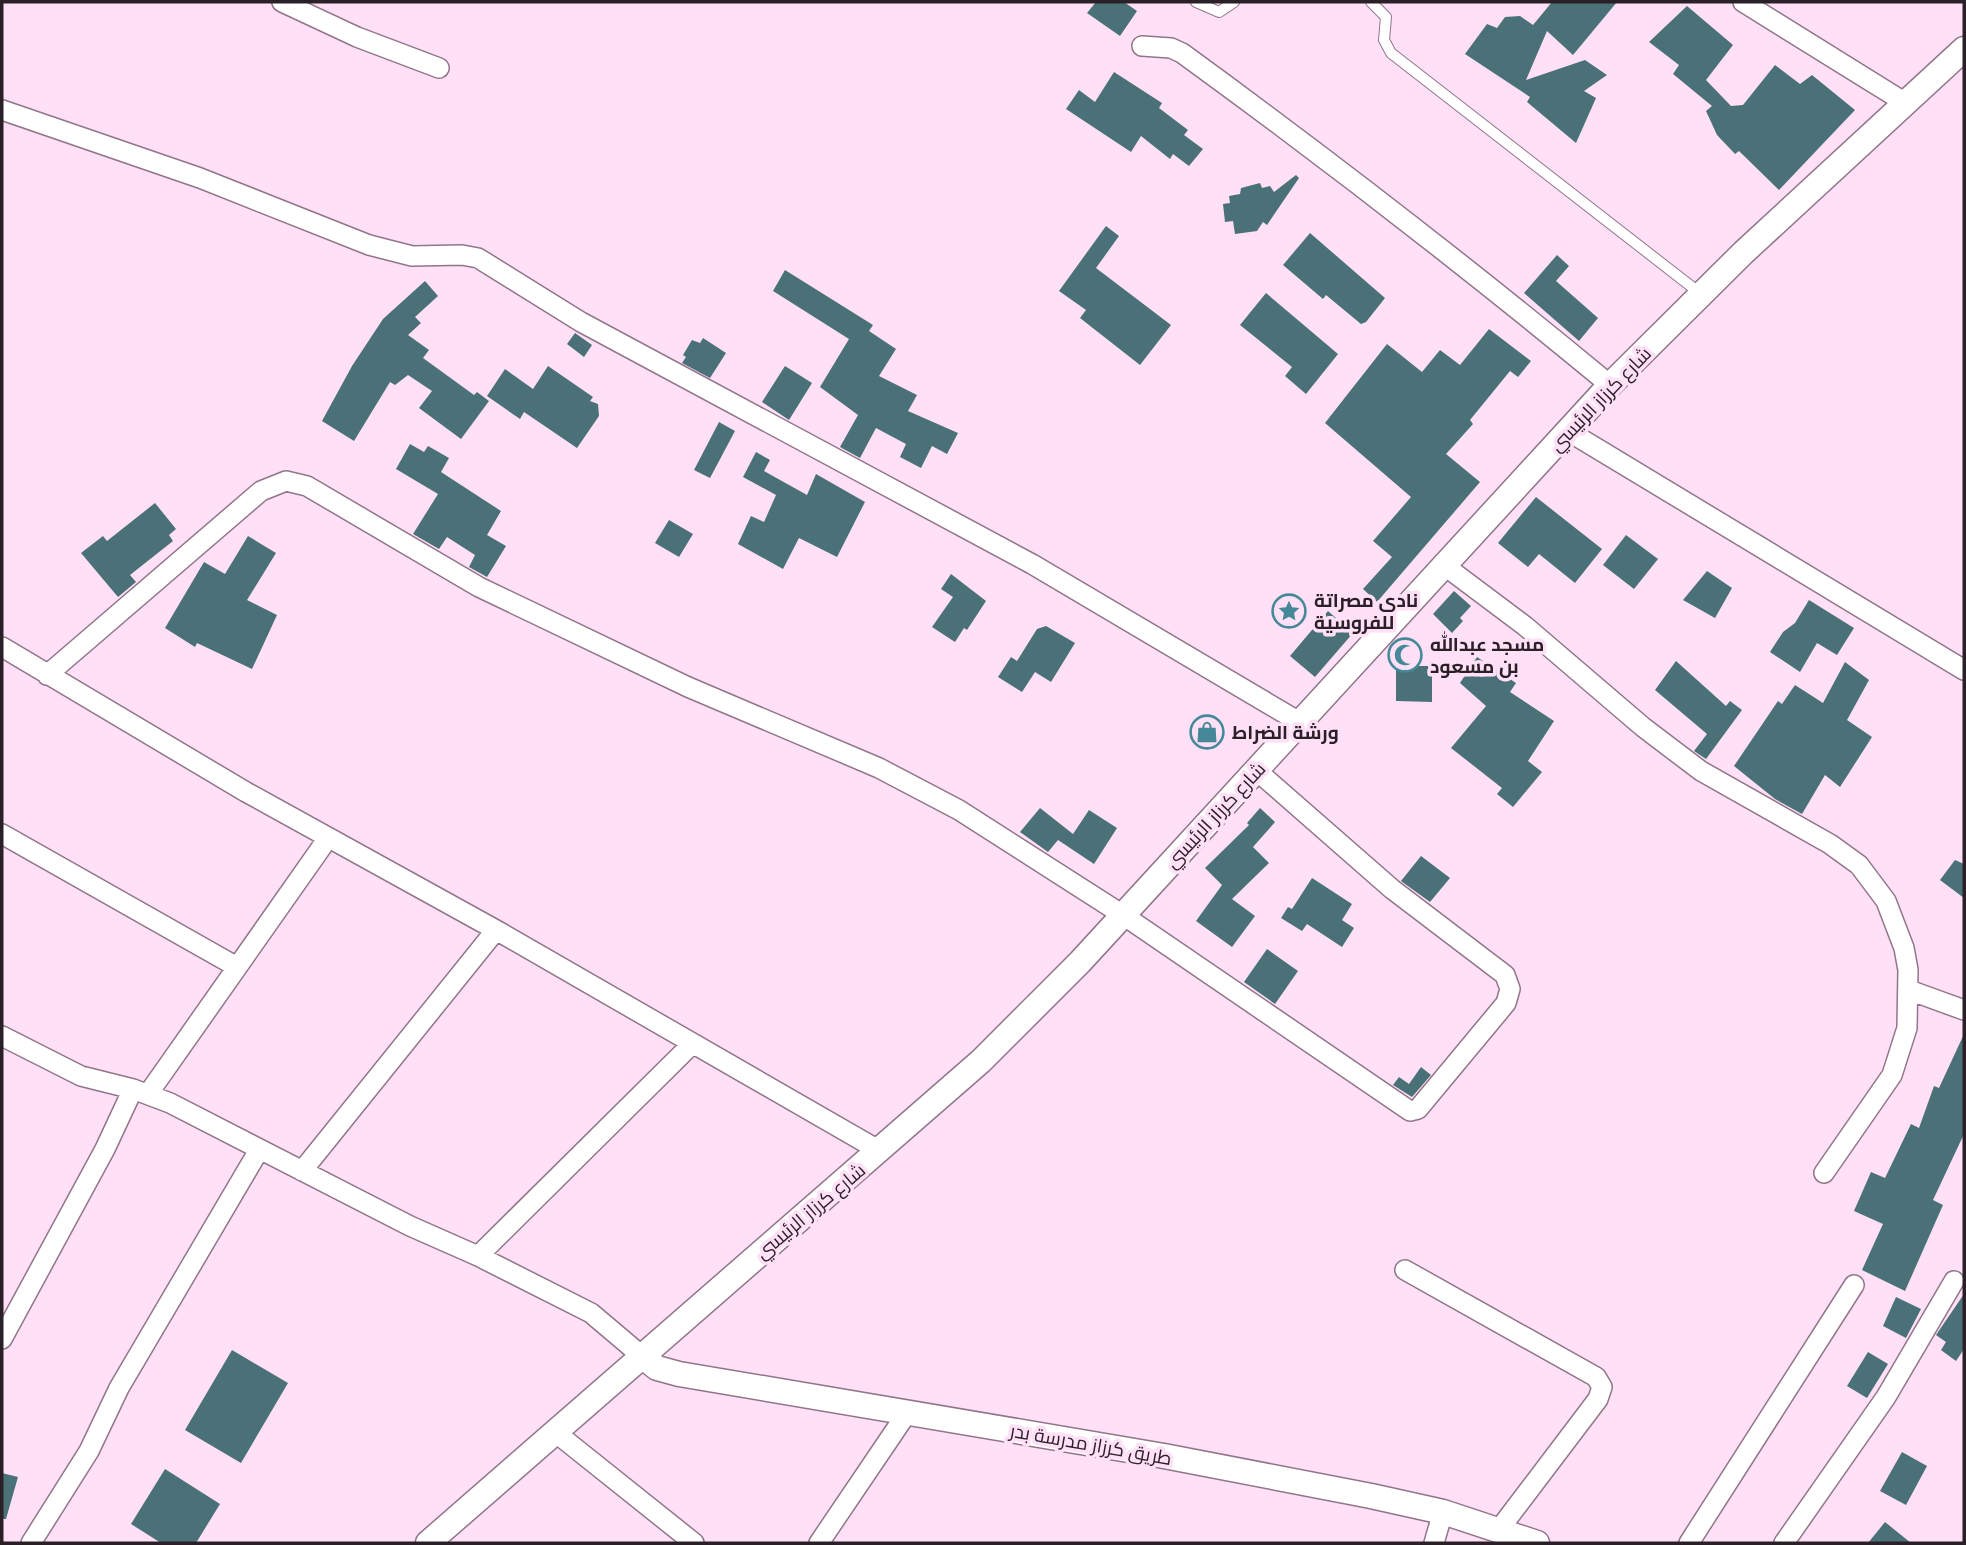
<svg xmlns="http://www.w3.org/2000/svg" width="1966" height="1545" viewBox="0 0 1966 1545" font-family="'IBM Plex Sans',Cairo,sans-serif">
	<rect width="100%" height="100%" fill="#ffe0f6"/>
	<path fill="#4a7078" d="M1096 2H1124L1137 11 1120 36 1087 13Z
		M1552 2H1617L1573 55 1547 31 1526 80 1585 60 1607 75 1584 91 1596 98 1576 143 1527 102 1530 97 1465 54 1487 24 1497 28 1505 17 1520 16 1533 25Z
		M1687 6 1733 45 1706 80 1731 106 1743 105 1775 65 1800 84 1812 75 1855 110 1779 190 1739 151 1735 154 1717 135 1706 111 1712 106 1673 74 1679 65 1649 42Z
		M1114 72 1162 103 1159 108 1188 130 1184 135 1203 149 1189 166 1173 154 1170 159 1141 136 1131 152 1066 109 1079 90 1095 102Z
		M1296 175 1299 178 1267 225 1263 222 1257 231 1235 234 1233 221 1225 222 1223 204 1230 203 1229 196 1240 194 1241 188 1260 183 1262 188 1270 186 1274 192Z
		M1106 226 1119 236 1096 268 1171 325 1140 365 1080 318 1086 310 1059 291Z
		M1310 233 1385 298 1366 322 1361 324 1326 295 1323 299 1283 265Z
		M1557 255 1569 266 1556 281 1598 318 1579 341 1524 293Z
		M785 270 873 325 869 331 896 349 879 376 917 395 908 411 958 433 947 454 932 446 921 468 900 457 906 444 876 428 860 458 840 447 858 415 820 387 849 339 773 291Z
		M425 281 438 296 415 317 421 323 408 335 429 350 423 358 474 395 477 392 489 401 461 439 419 408 432 391 408 375 395 385 390 382 354 441 322 421 352 366 383 319Z
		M1266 293 1338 354 1306 394 1285 376 1292 367 1240 325Z
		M1489 329 1531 361 1518 377 1510 371 1470 420 1473 424 1446 454 1480 482 1377 602 1363 589 1392 557 1373 541 1411 497 1325 423 1387 344 1422 372 1440 350 1460 365Z
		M575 333 592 345 584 357 567 344Z
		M703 338 726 353 710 378 682 363 686 357 683 355 692 340 700 343Z
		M548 366 593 397 590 401 598 404 599 416 577 448 524 412 520 419 487 396 505 369 533 389Z
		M785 366 812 383 789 420 762 402Z
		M719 422 735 431 710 478 694 470Z
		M410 444 424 452 428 446 449 458 441 472 501 511 487 535 506 546 487 577 469 567 475 555 447 537 439 549 413 534 438 494 396 469Z
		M756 452 770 460 764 471 807 495 816 474 865 502 837 557 799 538 783 569 738 544 751 516 764 522 776 495 743 477Z
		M1536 497 1602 549 1575 583 1539 554 1528 567 1498 543Z
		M155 503 176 529 169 535 173 541 130 575 136 582 118 597 81 553 103 536 107 541Z
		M669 520 693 534 679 557 655 543Z
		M1626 535 1658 559 1634 589 1603 565Z
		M248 536 276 553 247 600 277 615 252 669 197 643 195 647 165 628 204 562 225 574Z
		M1707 571 1732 588 1715 618 1683 600Z
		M951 574 986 601 967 630 964 628 955 642 932 627 953 597 941 589Z
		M1454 591 1471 606 1460 618 1463 621 1452 633 1433 614Z
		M1809 600 1854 628 1837 655 1817 643 1800 672 1770 652 1783 632 1795 623Z
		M1328 611 1353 633 1315 677 1290 656Z
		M1046 626 1075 643 1051 682 1035 672 1022 692 998 677 1011 657 1017 661 1037 629Z
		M1477 657 1516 683 1510 692 1554 721 1528 761 1542 772 1513 807 1497 794 1502 788 1451 748 1486 706 1460 683Z
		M1676 661 1726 706 1730 701 1742 710 1706 759 1694 751 1707 734 1655 690Z
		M1845 662 1869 680 1847 720 1872 737 1840 787 1825 775 1802 814 1775 799 1734 766 1778 701 1782 704 1795 685 1823 703Z
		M1396 666H1432V702L1396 701Z
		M1040 808 1073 834 1089 810 1117 828 1094 864 1058 840 1048 852 1020 832Z
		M1260 808 1275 822 1253 847 1269 863 1232 899 1255 916 1232 947 1196 921 1222 885 1205 868 1249 825 1247 823Z
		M1421 856 1450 878 1430 902 1401 881Z
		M1955 860 1964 864V898L1940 880Z
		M1312 878 1352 904 1342 920 1354 928 1342 947 1307 924 1302 931 1281 918 1288 907 1292 909Z
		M1267 949 1298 971 1275 1004 1244 982Z
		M1964 1034V1134L1933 1200 1943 1205 1905 1291 1862 1270 1883 1224 1854 1211 1871 1172 1885 1178 1911 1124 1919 1128 1934 1086 1939 1088Z
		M1421 1067 1431 1075 1412 1097 1393 1085 1399 1077 1409 1084Z
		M1964 1294V1349L1956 1361 1941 1350 1946 1342 1936 1335Z
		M1896 1297 1921 1309 1906 1338 1883 1326Z
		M232 1350 288 1383 241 1463 185 1430Z
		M1868 1352 1888 1364 1867 1398 1847 1386Z
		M1902 1452 1927 1466 1906 1505 1880 1491Z
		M165 1469 220 1504 196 1543H161L131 1524Z
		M2 1473 18 1477 6 1519H2Z
		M1885 1522 1911 1543H1868Z"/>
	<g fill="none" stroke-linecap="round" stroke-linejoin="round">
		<defs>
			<path id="service" d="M1196 2 1219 12 1234 2
				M1371 2 1386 17 1384 40 1391 53 1701 294"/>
			<path id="minor" d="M282 2 357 37 439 68
				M1743 2 1904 102
				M1142 46 1171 48 1182 53C1329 160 1471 270 1610 385
				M2 110 200 178 369 245 412 256 462 255 478 258 581 322 1032 564 1301 723
				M1568 431 1964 670
				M1445 566 1525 626 1643 727 1701 771 1830 844 1859 865 1886 901 1904 948 1908 970 1907 1028 1892 1075 1824 1173
				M2 647 246 792 496 930 880 1151
				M47 675 261 491 286 481 307 486 479 587 688 687 879 768 959 810 1123 915 1410 1111 1418 1109 1506 1003 1510 989 1505 975 1392 889 1256 770
				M2 834 237 967
				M1909 990 1964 1010
				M2 1036 81 1076 133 1089 170 1103 410 1226 478 1256 591 1313 643 1357
				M148 1094 328 838
				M302 1171 496 930
				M478 1256 692 1044
				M1405 1270 1596 1377 1602 1387 1598 1399 1498 1531
				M2 1339 105 1149 133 1089
				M555 1432 694 1543
				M31 1543 89 1451 119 1388 259 1150
				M819 1543 907 1413
				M1434 1543 1443 1512
				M1689 1543 1854 1285
				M1784 1543 1886 1397 1954 1281"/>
			<path id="tertiary" d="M643 1357 657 1368 679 1374 1164 1456 1371 1496 1443 1512 1537 1543
				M428 1543 981 1061 1080 962 1610 385 1744 252 1964 49"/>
		</defs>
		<use href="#service" stroke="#917589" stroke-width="12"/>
		<use href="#minor" stroke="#917589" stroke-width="22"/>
		<use href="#tertiary" stroke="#917589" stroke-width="27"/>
		<use href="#service" stroke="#fff" stroke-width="10"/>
		<use href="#minor" stroke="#fff" stroke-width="19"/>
		<use href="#tertiary" stroke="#fff" stroke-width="24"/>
	</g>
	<defs>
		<symbol id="sight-ring" viewBox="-11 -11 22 22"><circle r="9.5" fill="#ffe0f6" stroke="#458998" stroke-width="1.5"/><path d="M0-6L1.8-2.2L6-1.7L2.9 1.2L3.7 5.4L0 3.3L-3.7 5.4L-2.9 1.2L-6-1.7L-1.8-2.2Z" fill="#458998"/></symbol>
		<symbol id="mosque-ring" viewBox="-11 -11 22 22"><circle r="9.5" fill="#ffe0f6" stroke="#458998" stroke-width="1.5"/><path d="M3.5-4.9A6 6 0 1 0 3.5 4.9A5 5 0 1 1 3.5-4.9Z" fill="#458998"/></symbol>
		<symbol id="shop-ring" viewBox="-11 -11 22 22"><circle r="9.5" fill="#ffe0f6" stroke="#458998" stroke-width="1.5"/><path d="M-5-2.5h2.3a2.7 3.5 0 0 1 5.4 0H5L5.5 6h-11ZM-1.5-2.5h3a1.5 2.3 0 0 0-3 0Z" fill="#458998"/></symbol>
	</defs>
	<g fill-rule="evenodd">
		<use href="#sight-ring" x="1270" y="592" width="38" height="38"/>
		<use href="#mosque-ring" x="1386" y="636" width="38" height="38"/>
		<use href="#shop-ring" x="1188" y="713" width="38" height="38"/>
	</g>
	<g text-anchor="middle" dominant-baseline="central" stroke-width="7" stroke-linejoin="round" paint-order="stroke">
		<g font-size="19" fill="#2b2028" stroke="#ffe0f6">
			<text transform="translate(1600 399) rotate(-46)">شارع كرزاز الرئيسي</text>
			<text transform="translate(1215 815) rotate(-47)">شارع كرزاز الرئيسي</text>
			<text transform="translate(810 1211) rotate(-40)">شارع كرزاز الرئيسي</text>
			<text transform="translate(1091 1444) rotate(10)">طريق كرزاز مدرسة بدر</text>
		</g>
		<g font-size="19" font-weight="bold" fill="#2b2028" stroke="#ffe0f6" text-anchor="start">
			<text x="1314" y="600">نادي مصراتة<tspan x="1314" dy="22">للفروسية</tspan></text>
			<text x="1430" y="644">مسجد عبدالله<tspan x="1430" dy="22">بن مسعود</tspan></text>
			<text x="1232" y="732">ورشة الضراط</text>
		</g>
	</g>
	<rect width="1966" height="1545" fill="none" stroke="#2b2028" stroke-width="7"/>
</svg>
